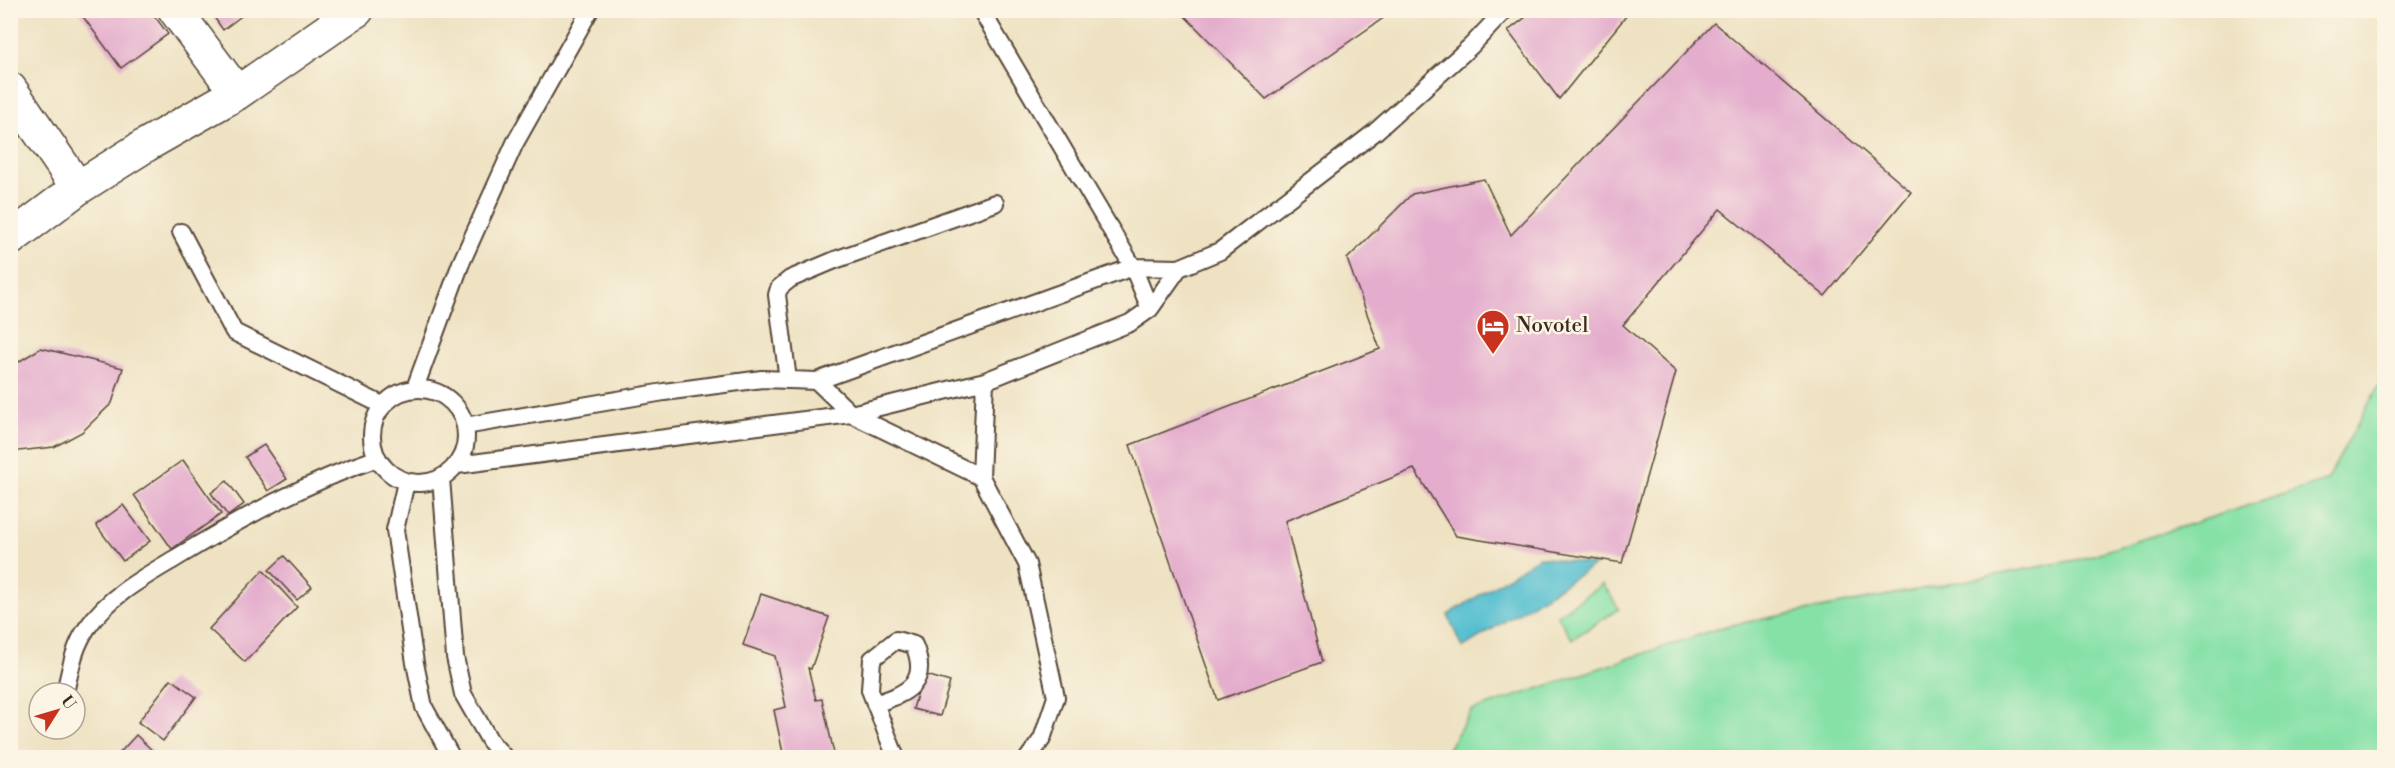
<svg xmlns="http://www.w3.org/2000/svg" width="2395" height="768" viewBox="0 0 2395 768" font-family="'Libre Bodoni',serif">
	<rect width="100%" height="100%" fill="#fcf5e5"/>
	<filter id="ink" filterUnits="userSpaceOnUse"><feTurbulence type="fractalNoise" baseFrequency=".0167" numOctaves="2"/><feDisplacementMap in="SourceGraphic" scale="12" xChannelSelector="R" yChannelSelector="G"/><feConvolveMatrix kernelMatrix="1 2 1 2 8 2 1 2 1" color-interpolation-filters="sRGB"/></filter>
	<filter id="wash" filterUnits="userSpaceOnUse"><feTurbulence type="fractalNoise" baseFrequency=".008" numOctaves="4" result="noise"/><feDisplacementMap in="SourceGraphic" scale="24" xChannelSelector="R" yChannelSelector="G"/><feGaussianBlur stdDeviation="1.35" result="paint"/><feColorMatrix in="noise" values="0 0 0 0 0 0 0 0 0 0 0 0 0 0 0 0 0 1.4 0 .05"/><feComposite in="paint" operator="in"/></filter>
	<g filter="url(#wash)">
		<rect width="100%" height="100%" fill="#eee2c2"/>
		<path fill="#86e1a7" stroke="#608662" stroke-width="1.5" d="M2384 376V757H1443L1471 711 1726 626 2080 559 2326 481Z
			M1603 584 1619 609 1572 639 1557 615Z"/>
		<path fill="#55bfd0" stroke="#487477" stroke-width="1.5" d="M1539 557 1595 565 1462 648 1448 615Z"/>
		<g id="blocks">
			<path fill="#e4adcd" d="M78 10H150L168 34 121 68Z
				M209 10H249L223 30Z
				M1179 10H1395L1266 99Z
				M1535 10H1631L1559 99 1508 31Z
				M1714 23 1911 192 1825 296 1720 209 1623 325 1676 372 1622 563 1456 536 1414 469 1285 521 1322 662 1218 700 1130 445 1380 349 1347 259 1412 194 1484 179 1511 235Z
				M41 348 123 368 112 403 82 432 54 447 10 452V367Z
				M264 445 287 479 268 491 245 457Z
				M183 460 221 514 172 549 134 495Z
				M227 481 244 504 228 516 211 493Z
				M123 505 150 541 123 561 96 525Z
				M284 556 312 587 297 600 269 570Z
				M263 570 297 607 245 662 209 629Z
				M761 594 829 617 811 669 808 668 816 700 822 699 835 758H784L774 710 786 707 775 656 743 645Z
				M923 674 950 682 940 716 913 709Z
				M171 679 196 697 163 741 138 722Z
				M136 735 156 754 153 758H115Z"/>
		</g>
	</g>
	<g filter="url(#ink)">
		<use href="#blocks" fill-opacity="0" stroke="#564637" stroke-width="1.5"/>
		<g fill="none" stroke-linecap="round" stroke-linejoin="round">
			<defs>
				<path id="lane" d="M981 10 1133 267 1150 309
					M181 232 234 332 382 405
					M788 380 777 295 779 288 790 279 835 260 995 203
					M817 381 851 414 981 477
					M985 381 981 477 1027 564 1056 697 1042 739 1028 758
					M415 388 461 263 515 143 590 10
					M372 436a47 47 0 1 1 94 0a47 47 0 1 1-94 0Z
					M465 426 664 392 762 379 817 381 1133 267 1179 268 1220 251 1375 132 1471 46 1505 10
					M457 465 851 414 985 381 1130 323 1150 309 1179 268
					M441 478 455 657 463 694 490 741 505 758
					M406 482 395 530 415 663 424 707 452 758
					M66 688C71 667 74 647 87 628 109 596 144 577 176 558 240 519 307 482 378 458
					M875 704C907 693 930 684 914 645L896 640 872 659 870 690 896 758"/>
				<path id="street" d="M175 10 237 93
					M10 89 78 188
					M10 239 78 188 146 145 237 93 357 10"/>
			</defs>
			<use href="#lane" stroke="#564637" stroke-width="20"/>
			<use href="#street" stroke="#564637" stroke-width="36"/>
			<use href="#lane" stroke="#fff" stroke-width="16"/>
			<use href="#street" stroke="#fff" stroke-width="33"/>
		</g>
	</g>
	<defs>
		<symbol id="hotel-pin" viewBox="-11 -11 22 30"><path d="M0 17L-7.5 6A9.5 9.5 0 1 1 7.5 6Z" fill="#c8321e" stroke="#fcf5e5"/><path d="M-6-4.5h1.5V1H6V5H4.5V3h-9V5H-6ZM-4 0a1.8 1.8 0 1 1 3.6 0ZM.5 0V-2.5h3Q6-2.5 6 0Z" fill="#fff"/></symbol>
	</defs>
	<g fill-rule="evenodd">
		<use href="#hotel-pin" x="1474" y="307" width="38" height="52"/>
	</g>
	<g text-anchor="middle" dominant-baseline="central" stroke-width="5" stroke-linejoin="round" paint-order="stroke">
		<g font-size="21" fill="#3b2a1e" stroke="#fcf5e5" text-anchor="start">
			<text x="1516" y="326">Novotel</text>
		</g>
	</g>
	<rect width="2395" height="768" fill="none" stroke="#fcf5e5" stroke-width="36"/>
	<g transform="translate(57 711) rotate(53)"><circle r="28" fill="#fcf5e5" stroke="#afa495" stroke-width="1.5"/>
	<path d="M0-4.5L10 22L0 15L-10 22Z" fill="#c8321e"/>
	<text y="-9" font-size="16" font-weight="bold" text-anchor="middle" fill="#3b2a1e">U</text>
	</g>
</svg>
